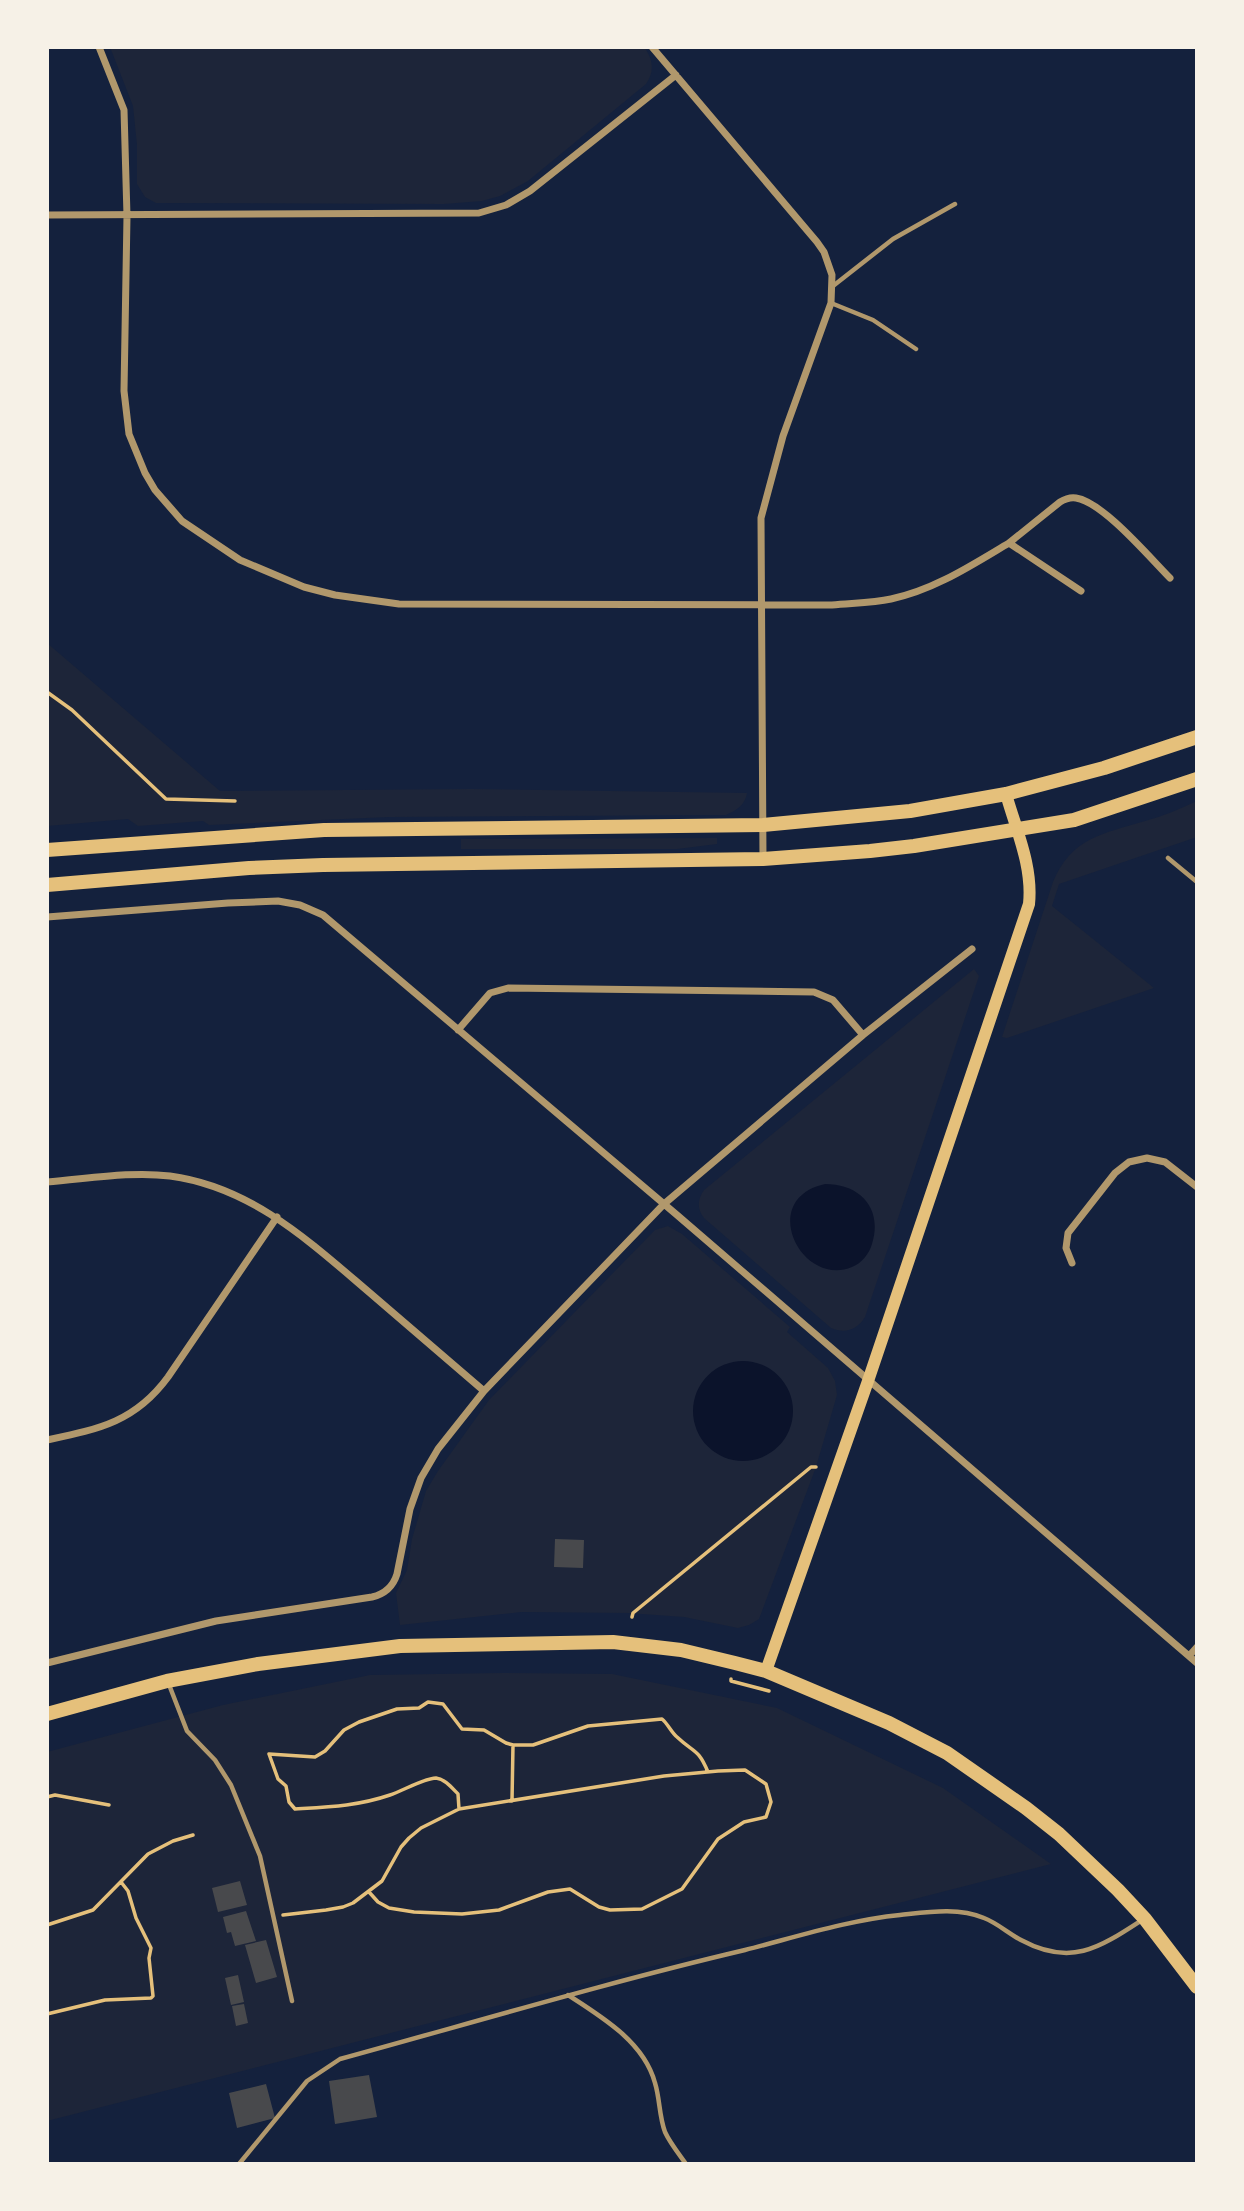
<svg xmlns="http://www.w3.org/2000/svg" width="1244" height="2211" viewBox="0 0 1244 2211" font-family="'Archivo Narrow',sans-serif">
	<rect width="100%" height="100%" fill="#14213d"/>
	<path fill="#1d2539" d="M110 47H644C653 59 655 71 646 84L528 181 500 196 482 201 444 204 156 203 145 197 137 184V145L133 106Z
		M47 643 220 791 471 789 747 793C745 805 737 810 726 815L389 817 209 825 203 821 138 826 128 819 47 826Z
		M1197 801V837L1059 884 1052 906 1154 988 1007 1038 1002 1037 1053 882C1072 837 1103 834 1145 821 1163 816 1180 809 1197 801Z
		M717 838V844L677 849H461V839Z
		M974 969 979 976 865 1317C857 1330 845 1334 831 1328L704 1218C697 1209 697 1200 704 1190Z
		M668 1226 682 1234 790 1327 787 1332 828 1368 835 1381 837 1395 816 1467 759 1619 749 1625 738 1628 684 1617 628 1613 521 1612 400 1625 396 1593 407 1570 412 1539 426 1491 438 1471 489 1400 655 1230Z
		M502 1673 612 1674 777 1708 943 1788 1051 1864 47 2121V1752L223 1705 370 1675Z"/>
	<path fill="#0b132b" d="M825 1184C860 1184 883 1208 872 1244 869 1254 862 1263 852 1267 801 1288 757 1199 825 1184Z
		M693 1411a50 50 0 1 1 100 0a50 50 0 1 1-100 0Z"/>
	<path fill="#48494c" d="M555 1539 584 1540 583 1568 554 1567Z
		M240 1881 247 1905 218 1912 212 1888Z
		M246 1911 256 1941 235 1946 231 1932 227 1933 223 1917Z
		M266 1940 277 1977 256 1983 245 1945Z
		M238 1975 244 2002 231 2005 225 1978Z
		M244 2004 248 2023 236 2026 232 2006Z
		M369 2075 377 2117 335 2124 329 2081Z
		M266 2084 275 2118 237 2128 229 2093Z"/>
	<g fill="none" stroke-linecap="round" stroke-linejoin="round">
		<path stroke="#e5c07b" stroke-width="3.5" d="M47 692 72 710 166 799 235 801
			M632 1617 633 1613 811 1467H816
			M731 1679V1681L769 1691
			M513 1745H533L588 1726 662 1719C668 1724 671 1732 677 1737 694 1753 698 1748 708 1772
			M47 1797 55 1795 109 1805
			M459 1809 458 1794C452 1788 445 1779 436 1778 425 1778 402 1791 390 1795 358 1806 328 1807 295 1809L289 1802 286 1786 278 1779 269 1754 315 1757 325 1751 344 1730 359 1722 397 1709 419 1708 428 1702 443 1704 462 1729 484 1730 506 1743 513 1745 512 1801
			M283 1915 326 1910 343 1907 353 1903 382 1881 401 1847 409 1838 421 1828 459 1809 664 1776 718 1771 745 1770 766 1784 771 1802 766 1817 744 1822 718 1839 682 1889 642 1909 610 1910 599 1907 570 1889 548 1892 499 1910 462 1914 414 1912 389 1908 378 1902 369 1892
			M47 1925 93 1910 148 1854 173 1841 193 1835
			M47 2014 105 2000 151 1998 153 1996 149 1958 151 1948 136 1918 128 1891 121 1882"/>
		<path stroke="#b1986c" stroke-width="4.5" d="M833 286 893 239 955 204
			M831 303 873 320 916 349
			M1168 858 1197 882
			M168 1682 187 1731 215 1760 231 1785 260 1856 292 2001
			M568 1995C602 2017 644 2042 655 2083 660 2099 659 2116 665 2132 670 2143 679 2154 686 2164
			M239 2164 307 2081 340 2059C475 2022 609 1982 745 1950 796 1937 849 1920 900 1915 928 1912 958 1907 984 1918 997 1923 1008 1933 1021 1940 1071 1967 1099 1948 1142 1920"/>
		<path stroke="#b1986c" stroke-width="7" d="M99 47 124 110 127 216 124 391 129 434 145 473 155 490 182 521 240 560 304 587 335 595 399 604 832 605C851 603 872 603 891 599 934 590 972 565 1009 543L1081 591
			M652 47 817 242 824 252 832 275 831 303 783 436 761 518 763 859
			M47 215 479 213 506 205 530 191 676 75
			M1009 543 1060 502C1065 499 1070 497 1076 498 1103 502 1150 558 1170 578
			M47 917 228 903 278 901 300 905 323 915 677 1215 1197 1663
			M458 1030 490 993 508 988 814 992 833 1000 863 1035
			M47 1182C87 1179 131 1171 170 1176 252 1187 310 1242 370 1293 408 1326 446 1358 484 1391
			M1072 1263 1066 1248 1068 1233 1115 1173 1129 1162 1147 1158 1165 1162 1197 1187
			M47 1440C99 1429 135 1422 168 1377L277 1217
			M1189 1656 1197 1647
			M47 1663 216 1621 372 1597C385 1594 393 1587 397 1574L410 1509 421 1478 438 1449 484 1391 664 1204 863 1035 972 949"/>
		<path stroke="#e5c07b" stroke-width="12" d="M766 1671 868 1381 1029 904C1033 866 1016 830 1006 794"/>
		<path stroke="#e5c07b" stroke-width="14" d="M47 850 324 830 763 825 910 811 1006 794 1104 768 1197 737
			M47 885 249 868 323 865 763 859 870 851 914 846 1074 820 1197 779
			M47 1714 167 1681 258 1664 400 1646 613 1642 681 1650 735 1663 766 1671 889 1723 947 1753 1026 1808 1059 1834 1118 1890 1145 1919 1197 1987"/>
	</g>
	<rect width="1244" height="2211" fill="none" stroke="#f6f1e7" stroke-width="98"/>
</svg>
